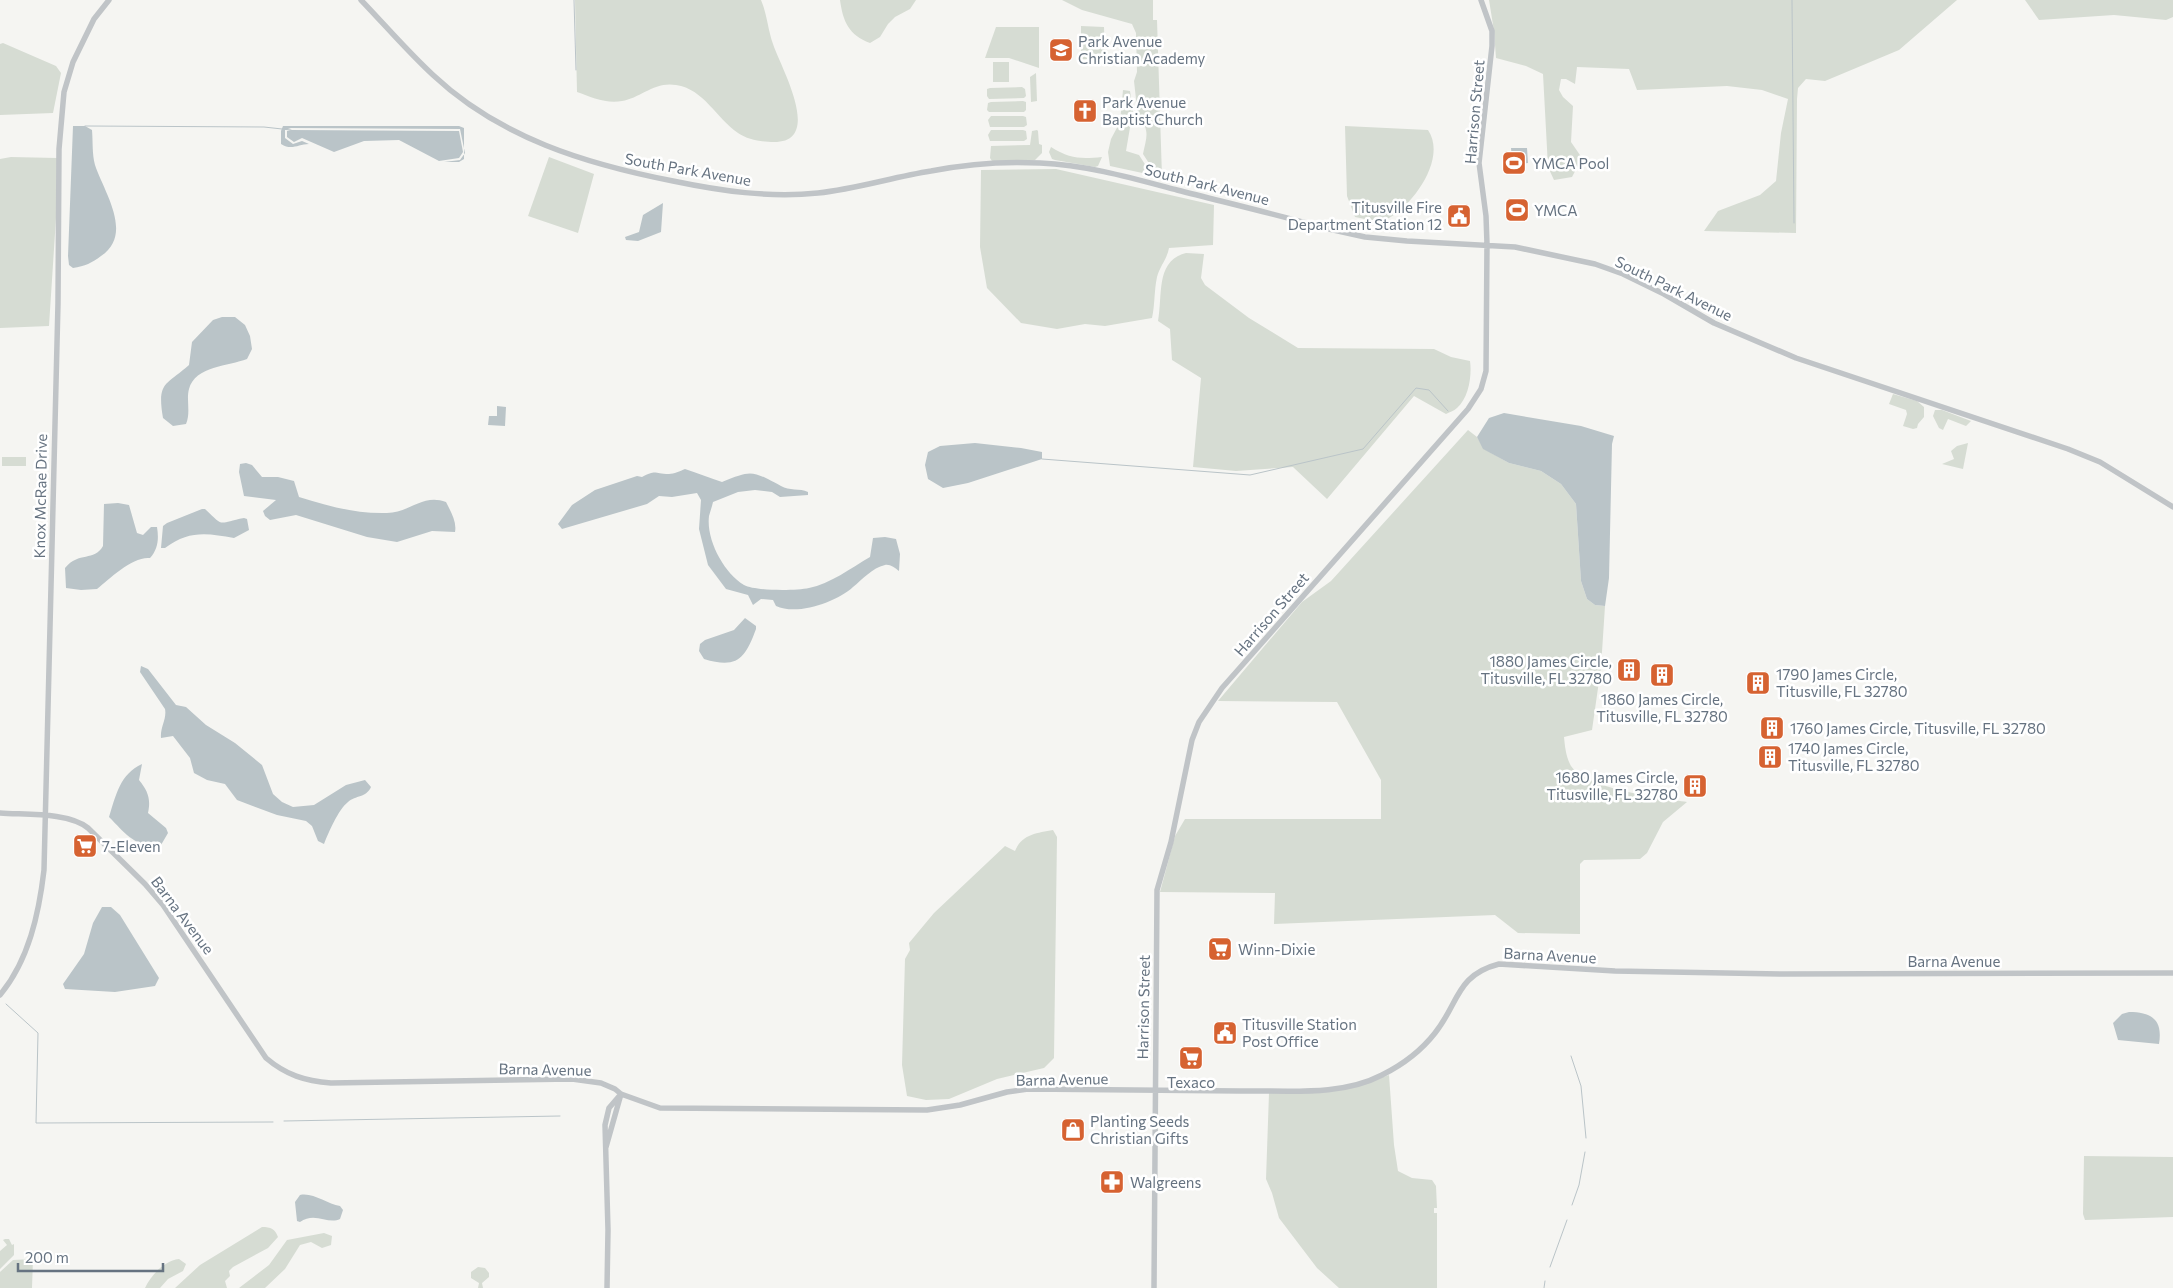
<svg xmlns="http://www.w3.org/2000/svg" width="2173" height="1288" viewBox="0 0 2173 1288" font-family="Commissioner,sans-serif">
	<rect width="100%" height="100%" fill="#f5f5f2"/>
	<path fill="#d6dcd3" d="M575 0H761C767 14 768 30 773 44 781 68 824 142 774 142 763 142 748 140 738 133 716 118 704 89 676 85 655 81 640 98 622 101 606 104 591 97 577 92Z
		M840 0H916L910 9 895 17 888 24 880 37 870 43C849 35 843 22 840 0Z
		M1062 0H1153V20H1157L1162 177 1151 175 1152 168 1143 154C1146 138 1151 130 1138 117L1134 81 1137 72 1136 33 1132 24 1082 10Z
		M1489 0H1957L1899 50 1825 81 1806 79 1798 88 1797 99 1796 233 1704 231 1718 211 1760 195 1776 181 1781 133 1788 99 1762 90 1727 86 1637 90 1629 69 1577 67 1575 84 1566 79H1561L1559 90 1563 97 1573 106 1571 142 1582 158 1572 177 1554 180 1548 167 1543 74 1526 66 1496 58 1494 31Z
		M2025 0H2173V17L2166 20 2114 15 2039 20Z
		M1081 26 1104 27 1105 59H1081Z
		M996 27H1039V68L1009 58H985Z
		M3 43 56 66 61 73 53 113 0 115V44Z
		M993 62H1009V82H993Z
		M1036 73 1037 101 1031 102 1030 77Z
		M1022 87 1025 89 1026 96 1024 98 989 99 987 96V89L990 88Z
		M1123 90 1130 91 1133 110 1126 151 1139 155 1148 169 1147 174 1110 166 1108 152 1111 139 1120 122Z
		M1023 101 1026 102V110L1024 112H989L987 110 988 103 991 102Z
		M991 116H1023L1026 117 1027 125 1024 127H990L988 120Z
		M1345 126 1428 130C1447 158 1414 204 1389 218 1379 223 1365 219 1355 217L1347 196Z
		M991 130H1023L1026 131 1027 139 1024 141H990L988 135Z
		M1037 130 1038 131 1039 144 1042 145V153L1035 160 992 161 990 158 991 146 1030 145 1032 131Z
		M1051 147C1070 159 1081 159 1102 157L1098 166 1095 167 1055 160 1052 159 1049 152Z
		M11 157 57 158 56 218 49 326 0 328V159Z
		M549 157 594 174 578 233 528 216Z
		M1056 169 1214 205 1213 245 1169 248C1167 259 1160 266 1157 277 1154 291 1155 304 1152 318L1105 326 1085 324 1057 329 1021 323 987 288 980 247 981 170Z
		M1186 253 1204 254 1201 278 1205 285 1249 318 1298 348 1434 349 1451 357 1470 361C1472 375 1469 398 1457 408 1454 411 1449 412 1446 414L1414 396 1327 499 1293 467 1236 471 1193 467 1201 378 1172 360 1170 329 1158 321C1163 295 1155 261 1186 253Z
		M1893 394 1917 401 1924 407V417L1918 424 1917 428 1913 429 1903 426 1907 414 1906 410 1889 404Z
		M1935 410H1942L1971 421 1966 426 1948 419 1943 430 1939 428 1933 416Z
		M1468 430 1477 437 1484 449 1509 463 1541 471 1561 484 1576 504 1581 581 1587 599 1595 605 1605 606 1601 667 1592 730 1564 737C1565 747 1566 757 1571 766 1586 789 1661 798 1687 802L1663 822 1647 853 1640 859 1584 860 1580 864V934L1518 933 1495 915 1274 924 1275 893 1160 892 1175 836 1185 819H1381V780L1337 702 1218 701 1302 602 1331 581Z
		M1968 443 1963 469 1942 464 1954 459 1951 451 1957 446Z
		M2 457H26V466H2Z
		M1053 830 1057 837 1054 1058 1044 1068 997 1079 949 1099 926 1100 907 1096 902 1065 905 959 910 950 909 943 934 913 1005 846 1015 851C1022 834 1037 833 1053 830Z
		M1389 1075 1394 1145 1398 1171 1412 1178 1432 1180 1436 1186 1437 1208H1434V1213H1437V1288H1339L1317 1268 1279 1218 1272 1193 1266 1179 1269 1093 1352 1088Z
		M2084 1156 2173 1157V1217L2085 1220 2083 1214Z
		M262 1227C271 1227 275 1229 278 1237L268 1248 233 1267 229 1271 230 1276 225 1281 227 1288H175L200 1265Z
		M324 1233 332 1236 331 1245 322 1248 311 1242 300 1245 285 1269 265 1288H239L269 1265 287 1240Z
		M5 1239H9L12 1245 14 1244V1255L0 1269V1251L7 1245 3 1240Z
		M33 1259 32 1288H0V1272L13 1260Z
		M179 1259 186 1264 183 1271 168 1279 160 1288H145C151 1275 164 1261 179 1259Z
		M478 1267 485 1268 489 1273V1277L482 1283 483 1288H478L479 1283 471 1278V1272Z"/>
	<path fill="#bac4c8" d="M73 126H85L92 130C93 142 92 154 95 165 104 192 134 234 101 256 92 263 85 266 73 268L69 265 68 256Z
		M283 126H459L464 128V159L459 162H444L460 160 465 153 460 129 291 128 285 130V138L293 144 302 141 309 144C298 144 292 151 281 144V131Z
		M291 130 459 131 463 152 459 158 439 161 399 140 364 141 334 152 302 138 294 142 287 137V131Z
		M1511 148H1527L1528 163 1518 164 1517 159H1512Z
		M663 203 661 232 638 241 626 240 625 237 639 232 643 215Z
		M222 317H235L245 325 250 336 252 349 247 359C229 366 195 366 189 389 186 400 191 412 186 424L173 426 163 418C157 382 165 386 189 365L192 342 213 320Z
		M497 406 506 407 505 426 488 425 489 416H497Z
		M1504 413 1581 426 1614 436 1612 444 1609 578 1605 606 1595 605 1587 599 1581 581 1576 504 1561 484 1541 471 1509 463 1483 449 1477 437 1489 418Z
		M975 443 1021 448 1042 452V459L968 483 943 488 928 479 925 465 928 452 940 446Z
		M246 463 252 465 262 477H278L294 481 299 497C328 506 356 514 387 513 409 513 423 493 446 502 451 512 457 522 455 532L432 531 397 542 367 537 296 515 270 520 265 516 263 511 276 500 244 496 239 472 240 464Z
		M685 469C698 473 709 478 722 482 753 469 752 471 781 486 789 491 800 488 808 492V495L780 497 772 492 755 490 738 492 713 502C712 507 710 512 709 516 706 540 724 573 744 585 755 591 795 591 809 588 830 584 851 568 870 557L873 538 885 537 896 539 900 554 899 571C895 568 890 564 885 565 872 568 863 579 853 587 837 602 797 616 776 606L773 600 761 599 753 605 748 595 726 589 708 565 699 529 701 500 697 493 672 497 659 496 647 504 562 529 558 524 572 505 595 490 637 476 642 477C657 469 654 474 669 474 674 474 680 471 685 469Z
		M118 503 129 505 137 533 143 535 151 527H157C159 539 158 549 150 558 133 556 109 579 97 589L81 590 66 588 65 568C79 551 94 562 103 546L104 504Z
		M202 509H205C225 528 217 523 244 518L247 519 249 530 234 538C207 533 189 530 165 548H161L163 526 167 523Z
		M745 618 756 626V629C745 659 737 669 704 659L699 651 700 644 705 640 734 630Z
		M141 666 148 669 176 705 186 707 206 725 235 743 262 765 273 794 282 802 293 807 314 805 346 785 365 780 371 787C366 798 356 795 348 802 338 810 329 832 324 844L318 841 312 826 306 821 277 815 237 800 225 784 207 780 194 773 190 758 173 736 161 738C160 727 167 719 165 709L140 672Z
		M142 764 139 780C148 791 151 799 148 813L166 828 168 833 161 845C135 848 126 834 109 817 116 795 120 774 142 764Z
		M102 907H111L120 915 159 978 155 986 115 992 65 989 63 984 84 954 93 923Z
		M2129 1012C2152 1012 2163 1020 2159 1044L2118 1040 2113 1023 2122 1014Z
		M300 1195C313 1192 327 1204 340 1206L343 1210 340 1219C328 1225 315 1211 300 1222L297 1221 295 1202Z"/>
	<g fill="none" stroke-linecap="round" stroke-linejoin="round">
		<path stroke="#bac4c8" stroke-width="1" d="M574 0 576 70
			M1792 0 1794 223
			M85 126 264 127 291 130
			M1042 459 1250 475 1363 449 1416 388 1429 390 1448 411
			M6 1004 38 1033 36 1123 273 1122
			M1571 1056 1581 1086 1586 1138
			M284 1121 560 1116
			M1572 1205 1579 1185 1585 1152
			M1550 1267 1567 1220
			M1544 1288 1545 1281"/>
		<path stroke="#c0c4c7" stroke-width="5.5" d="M361 0C385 25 408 52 433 75 500 138 586 164 673 181 721 191 769 198 818 193 856 189 893 177 931 171 966 164 1003 161 1040 163 1087 165 1132 178 1177 190 1228 203 1278 215 1329 229L1365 237 1407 241 1515 247 1595 264 1623 274 1664 294 1714 323 1796 358 2068 449 2100 462 2173 507
			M0 813C25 815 68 812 88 828L145 884 163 905 266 1058C286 1075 305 1081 331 1083L572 1079 601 1083 615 1089 621 1094 660 1108 927 1110 960 1105 1007 1092 1028 1089C1099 1090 1170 1091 1240 1091 1286 1090 1340 1097 1382 1075 1402 1065 1421 1051 1435 1033 1459 1003 1456 975 1499 964L1615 971 1784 974 2173 973
			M0 995C29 960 39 913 44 870L58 303 59 149 64 92 73 62 94 19 109 0
			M606 1147 621 1094
			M607 1288 608 1230 605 1125 609 1108 621 1094
			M1154 1288 1157 890 1171 842 1192 740 1199 722 1222 688 1468 409 1481 389 1486 371 1487 244 1486 216 1479 163 1492 46V31L1481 0"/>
	</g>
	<defs>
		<symbol id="school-square" viewBox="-11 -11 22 22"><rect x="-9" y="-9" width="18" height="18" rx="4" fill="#d66231" stroke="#fff"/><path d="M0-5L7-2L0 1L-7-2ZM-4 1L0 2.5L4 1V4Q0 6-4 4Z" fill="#fff"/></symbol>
		<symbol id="church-square" viewBox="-11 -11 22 22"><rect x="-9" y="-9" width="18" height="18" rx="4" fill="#d66231" stroke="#fff"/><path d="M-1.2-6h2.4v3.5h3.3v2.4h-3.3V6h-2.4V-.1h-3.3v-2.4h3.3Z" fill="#fff"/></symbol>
		<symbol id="stadium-square" viewBox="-11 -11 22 22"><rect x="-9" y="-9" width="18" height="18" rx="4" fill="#d66231" stroke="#fff"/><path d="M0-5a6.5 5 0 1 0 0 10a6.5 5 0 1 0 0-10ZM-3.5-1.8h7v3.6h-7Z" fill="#fff"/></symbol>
		<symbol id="civic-square" viewBox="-11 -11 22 22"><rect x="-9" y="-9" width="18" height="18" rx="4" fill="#d66231" stroke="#fff"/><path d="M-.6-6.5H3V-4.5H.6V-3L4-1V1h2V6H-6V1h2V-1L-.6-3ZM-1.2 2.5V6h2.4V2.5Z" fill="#fff"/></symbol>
		<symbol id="building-square" viewBox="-11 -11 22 22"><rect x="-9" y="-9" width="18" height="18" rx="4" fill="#d66231" stroke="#fff"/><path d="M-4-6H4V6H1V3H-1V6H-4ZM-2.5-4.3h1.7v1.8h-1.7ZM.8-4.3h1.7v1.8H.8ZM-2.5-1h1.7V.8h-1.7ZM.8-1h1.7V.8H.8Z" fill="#fff"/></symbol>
		<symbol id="supermarket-square" viewBox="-11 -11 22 22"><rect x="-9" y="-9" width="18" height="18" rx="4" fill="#d66231" stroke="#fff"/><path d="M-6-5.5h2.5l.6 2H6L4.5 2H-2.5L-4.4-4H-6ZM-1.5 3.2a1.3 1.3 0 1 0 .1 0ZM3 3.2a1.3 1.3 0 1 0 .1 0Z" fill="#fff"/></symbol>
		<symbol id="shop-square" viewBox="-11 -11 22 22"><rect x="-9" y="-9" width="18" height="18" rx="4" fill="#d66231" stroke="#fff"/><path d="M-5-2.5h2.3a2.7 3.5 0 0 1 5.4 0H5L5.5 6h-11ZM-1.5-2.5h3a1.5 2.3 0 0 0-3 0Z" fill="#fff"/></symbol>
		<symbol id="pharmacy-square" viewBox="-11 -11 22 22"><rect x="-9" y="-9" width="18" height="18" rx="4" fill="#d66231" stroke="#fff"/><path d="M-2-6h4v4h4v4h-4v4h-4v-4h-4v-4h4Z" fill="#fff"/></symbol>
	</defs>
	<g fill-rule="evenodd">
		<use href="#school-square" x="1047" y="36" width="28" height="28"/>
		<use href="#church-square" x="1071" y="97" width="28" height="28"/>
		<use href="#stadium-square" x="1500" y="149" width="28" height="28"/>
		<use href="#stadium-square" x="1503" y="196" width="28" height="28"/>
		<use href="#civic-square" x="1445" y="202" width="28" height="28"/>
		<use href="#building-square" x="1615" y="656" width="28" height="28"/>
		<use href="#building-square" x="1648" y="661" width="28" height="28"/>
		<use href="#building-square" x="1744" y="669" width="28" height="28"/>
		<use href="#building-square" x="1758" y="714" width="28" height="28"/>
		<use href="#building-square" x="1756" y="743" width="28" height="28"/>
		<use href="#building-square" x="1681" y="772" width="28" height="28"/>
		<use href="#supermarket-square" x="71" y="832" width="28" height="28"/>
		<use href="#supermarket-square" x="1206" y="935" width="28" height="28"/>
		<use href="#civic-square" x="1211" y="1019" width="28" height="28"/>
		<use href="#supermarket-square" x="1177" y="1044" width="28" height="28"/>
		<use href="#shop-square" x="1059" y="1116" width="28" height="28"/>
		<use href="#pharmacy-square" x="1098" y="1168" width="28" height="28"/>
	</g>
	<g text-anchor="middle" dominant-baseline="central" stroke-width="5" stroke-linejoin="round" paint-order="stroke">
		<g font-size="15" fill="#667381" stroke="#fff" text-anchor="start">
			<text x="1078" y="41">Park Avenue<tspan x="1078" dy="17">Christian Academy</tspan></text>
			<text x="1102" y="102">Park Avenue<tspan x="1102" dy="17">Baptist Church</tspan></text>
			<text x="1532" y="163">YMCA Pool</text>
			<text x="1442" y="207" text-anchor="end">Titusville Fire<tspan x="1442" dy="17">Department Station 12</tspan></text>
			<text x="1534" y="210">YMCA</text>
			<text x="1612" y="661" text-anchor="end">1880 James Circle,<tspan x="1612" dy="17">Titusville, FL 32780</tspan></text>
			<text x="1776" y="674">1790 James Circle,<tspan x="1776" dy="17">Titusville, FL 32780</tspan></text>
			<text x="1662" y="699" text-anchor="middle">1860 James Circle,<tspan x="1662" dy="17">Titusville, FL 32780</tspan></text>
			<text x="1790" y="728">1760 James Circle, Titusville, FL 32780</text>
			<text x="1788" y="748">1740 James Circle,<tspan x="1788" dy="17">Titusville, FL 32780</tspan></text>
			<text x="1678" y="777" text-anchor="end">1680 James Circle,<tspan x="1678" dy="17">Titusville, FL 32780</tspan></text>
			<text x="102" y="846">7-Eleven</text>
			<text x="1238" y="949">Winn-Dixie</text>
			<text x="1242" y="1024">Titusville Station<tspan x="1242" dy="17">Post Office</tspan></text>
			<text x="1191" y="1082" text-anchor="middle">Texaco</text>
			<text x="1090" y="1121">Planting Seeds<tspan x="1090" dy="17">Christian Gifts</tspan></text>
			<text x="1130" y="1182">Walgreens</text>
		</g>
		<g font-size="15" fill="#667381" stroke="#fff">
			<text transform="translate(1474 112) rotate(-85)">Harrison Street</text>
			<text transform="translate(688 169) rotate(10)">South Park Avenue</text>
			<text transform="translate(1207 184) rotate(14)">South Park Avenue</text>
			<text transform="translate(1674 288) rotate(26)">South Park Avenue</text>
			<text transform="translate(40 496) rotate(-89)">Knox McRae Drive</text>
			<text transform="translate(1271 614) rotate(-49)">Harrison Street</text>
			<text transform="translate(183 915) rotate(53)">Barna Avenue</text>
			<text transform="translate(1550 955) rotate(3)">Barna Avenue</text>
			<text x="1954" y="961">Barna Avenue</text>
			<text transform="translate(1143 1007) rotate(-89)">Harrison Street</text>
			<text transform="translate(545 1069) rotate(1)">Barna Avenue</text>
			<text transform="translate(1062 1079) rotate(-1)">Barna Avenue</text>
		</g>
	</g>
	<path d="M18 1263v8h145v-8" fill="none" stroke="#667381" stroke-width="2.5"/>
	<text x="25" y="1263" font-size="15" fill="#667381" stroke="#ffffff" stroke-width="4" paint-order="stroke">200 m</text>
</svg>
